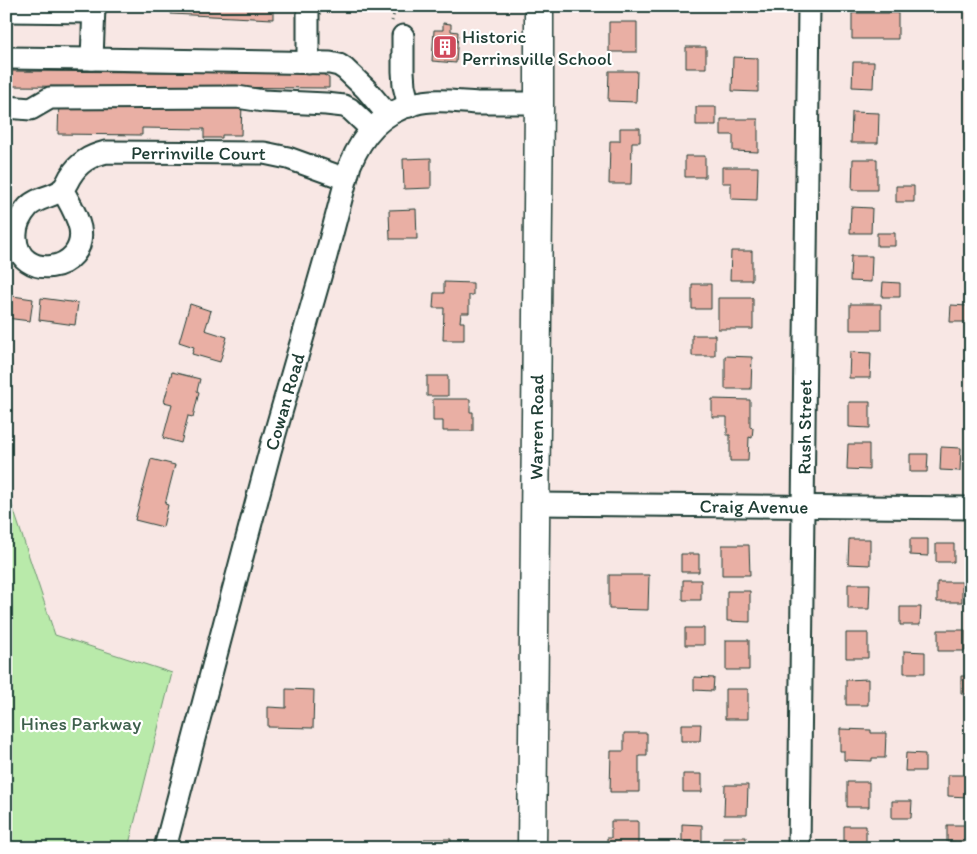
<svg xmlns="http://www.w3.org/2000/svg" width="977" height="854" viewBox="0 0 977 854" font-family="Itim,sans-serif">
	<rect width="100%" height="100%" fill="#f8e7e4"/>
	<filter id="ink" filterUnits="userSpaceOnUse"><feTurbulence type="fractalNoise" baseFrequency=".02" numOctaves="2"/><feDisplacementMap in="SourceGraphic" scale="10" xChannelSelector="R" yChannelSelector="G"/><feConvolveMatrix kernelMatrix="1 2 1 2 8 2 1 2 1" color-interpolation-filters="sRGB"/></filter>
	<g filter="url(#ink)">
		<path fill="#b9eaaa" stroke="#6c946f" d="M6 487 55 635 172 673 128 848H6Z"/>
		<path fill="#e9afa4" stroke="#1f3d34" d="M171 6H273V19L171 14Z
			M852 13H898V39H852Z
			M609 22H637V52H609Z
			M443 23 451 24V31L458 32 456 63 432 61 434 30H443Z
			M686 47H706V68H686Z
			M733 57 758 58V92L732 91Z
			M853 62H874L873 88 852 87Z
			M6 71 321 73 329 78V88L6 86Z
			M609 71H637L636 102 608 101Z
			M59 101 242 103 241 135H222V138H204V129L142 128V135L58 134Z
			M696 107H716V125H696Z
			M852 112 879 113 878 143H851Z
			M721 119H758V152L733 151V135H721Z
			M620 128H640V142H632L631 184H609L610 141H620Z
			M685 156H705V177H685Z
			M431 158V188L404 189 403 159Z
			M853 159H877V190H852Z
			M722 167H758L757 200 731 199V183H722Z
			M896 186H914V202H896Z
			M851 207 872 208 871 233H850Z
			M416 209 417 239H390L389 210Z
			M877 233H895V246H877Z
			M731 251H752V280H730Z
			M851 256H872L871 282 850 281Z
			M444 282 473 283V295H469V313H461L460 322H464V340H443L444 308H433L434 293H444Z
			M883 282 900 283V297H882Z
			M692 284H711V309H692Z
			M6 295 33 299 30 321 6 318Z
			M41 298 78 303 75 325 39 320Z
			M718 298H753V329H718Z
			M190 304 211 311 205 330 227 337 220 362 192 354 194 347 179 342Z
			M850 304H881V330H850Z
			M951 305 968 306V322H950Z
			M692 335H715V356H692Z
			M850 352 871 353 870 378H849Z
			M725 356 752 357 751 389H725Z
			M172 372 200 379 197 391 199 392 193 417 188 416 181 443 163 438 172 404 164 402Z
			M427 376H448V396H427Z
			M433 399H470V412H473V431H443V421H433Z
			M712 399 750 400V427L753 428 752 438 749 437 748 461H730V435H727V417H712Z
			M849 402H870V428L849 427Z
			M848 444H869V470L847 469Z
			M941 447 961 448 960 471 940 470Z
			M910 454H928L927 472H910Z
			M151 459 175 465 165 504 168 505 163 527 135 520Z
			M849 539H870V565L848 564Z
			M910 539H928V556L910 555Z
			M936 544H954V562H936Z
			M722 545H749L750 575H722Z
			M681 554H699V572H681Z
			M609 575H649L648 610 609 609Z
			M683 580H701V600H683Z
			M937 582H962V602H937Z
			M848 584H870L869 609H848Z
			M727 591H750V622L727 621Z
			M900 607H921L920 625H900Z
			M685 628H704V645H685Z
			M938 630H965V651H938Z
			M846 633H868V658H846Z
			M726 640H749V670H726Z
			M904 651 925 652V673H904Z
			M961 676H971V694H961Z
			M694 677 714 678 713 691 694 690Z
			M868 679V705H846V680Z
			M286 689 314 690 313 728 268 727V707L286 708Z
			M725 689H748V719H725Z
			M681 724H701L700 741H681Z
			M840 729 871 730V733H886L885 758H872V761L844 760V751H840Z
			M624 733H647V756H639V792H610L611 751H624Z
			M906 753 925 754V771H905Z
			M683 774H702V792H683Z
			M948 775H969L968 797 948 796Z
			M847 782H869V807H847Z
			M725 785H748L747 815H724Z
			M892 801H912L911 818H892Z
			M611 821H638V848H607V838H611Z
			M682 824 702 825V842H682Z
			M947 825H967V843L947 842Z
			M844 826H866V848H844Z
			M723 837H746V848H723Z
			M424 839H451V848H424Z"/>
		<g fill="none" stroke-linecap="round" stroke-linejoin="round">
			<defs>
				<g id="minor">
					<path d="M94 6 92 59 330 63 339 65 345 69 366 89 388 115"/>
					<path d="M6 11 94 12"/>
					<path d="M403 36V71L404 86 409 106"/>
					<path d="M6 58 92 59"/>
					<path d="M308 63V6"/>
					<path d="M6 107 31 109 50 98 237 97 263 101 326 104 344 106 350 109 371 129"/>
					<path id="s1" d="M62 189C69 202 77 214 80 228 88 273 18 282 16 238 15 226 20 216 28 207 36 198 52 197 62 190 65 187 68 181 70 177 79 162 90 156 106 152L264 153 288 158 346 179"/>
					<path id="s2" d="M536 504 971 508"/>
					<path id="s3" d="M165 848 270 451 326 256 350 165C363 134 381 113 414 104 434 98 457 102 478 103 499 103 519 103 539 103"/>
					<path id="s4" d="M799 848 809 6"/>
				</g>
				<g id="major">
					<path id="s5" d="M532 848 539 103V6"/>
				</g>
			</defs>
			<use href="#minor" stroke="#1f3d34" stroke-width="25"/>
			<use href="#major" stroke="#1f3d34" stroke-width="31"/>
			<path stroke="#1f3d34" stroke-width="3" stroke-dasharray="1 4" stroke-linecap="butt" d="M392 21 396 6"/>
			<use href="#minor" stroke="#fff" stroke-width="21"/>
			<use href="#major" stroke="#fff" stroke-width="28"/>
		</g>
	</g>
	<defs>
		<symbol id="building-square" viewBox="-11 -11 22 22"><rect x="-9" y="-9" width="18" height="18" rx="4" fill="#d1495b" stroke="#fff"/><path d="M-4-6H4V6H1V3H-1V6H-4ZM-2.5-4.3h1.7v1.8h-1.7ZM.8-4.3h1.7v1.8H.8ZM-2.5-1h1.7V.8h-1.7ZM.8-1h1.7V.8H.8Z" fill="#fff"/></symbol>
	</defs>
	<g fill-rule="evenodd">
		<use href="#building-square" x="431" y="33" width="28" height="28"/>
	</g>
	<g text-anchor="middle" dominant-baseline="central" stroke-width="4.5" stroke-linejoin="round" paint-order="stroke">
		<g font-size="19" fill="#1f3d34" stroke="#fff" text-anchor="start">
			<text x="462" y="36">Historic<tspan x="462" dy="22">Perrinsville School</tspan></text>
		</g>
		<g font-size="19" fill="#1f3d34" stroke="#fff">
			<text stroke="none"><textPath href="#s1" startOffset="374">Perrinville Court</textPath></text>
			<text stroke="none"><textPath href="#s3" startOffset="462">Cowan Road</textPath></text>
			<text stroke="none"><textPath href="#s5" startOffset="421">Warren Road</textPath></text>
			<text stroke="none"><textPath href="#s4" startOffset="421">Rush Street</textPath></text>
			<text stroke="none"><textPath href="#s2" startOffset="218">Craig Avenue</textPath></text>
		</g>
		<g font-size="19" fill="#3e604c" stroke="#fff">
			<text x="81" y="723">Hines Parkway</text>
		</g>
	</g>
	<rect width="977" height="854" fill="none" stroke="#fff" stroke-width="25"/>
	<rect x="12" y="12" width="952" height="829" fill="none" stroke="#1f3d34" stroke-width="2" filter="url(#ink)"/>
</svg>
